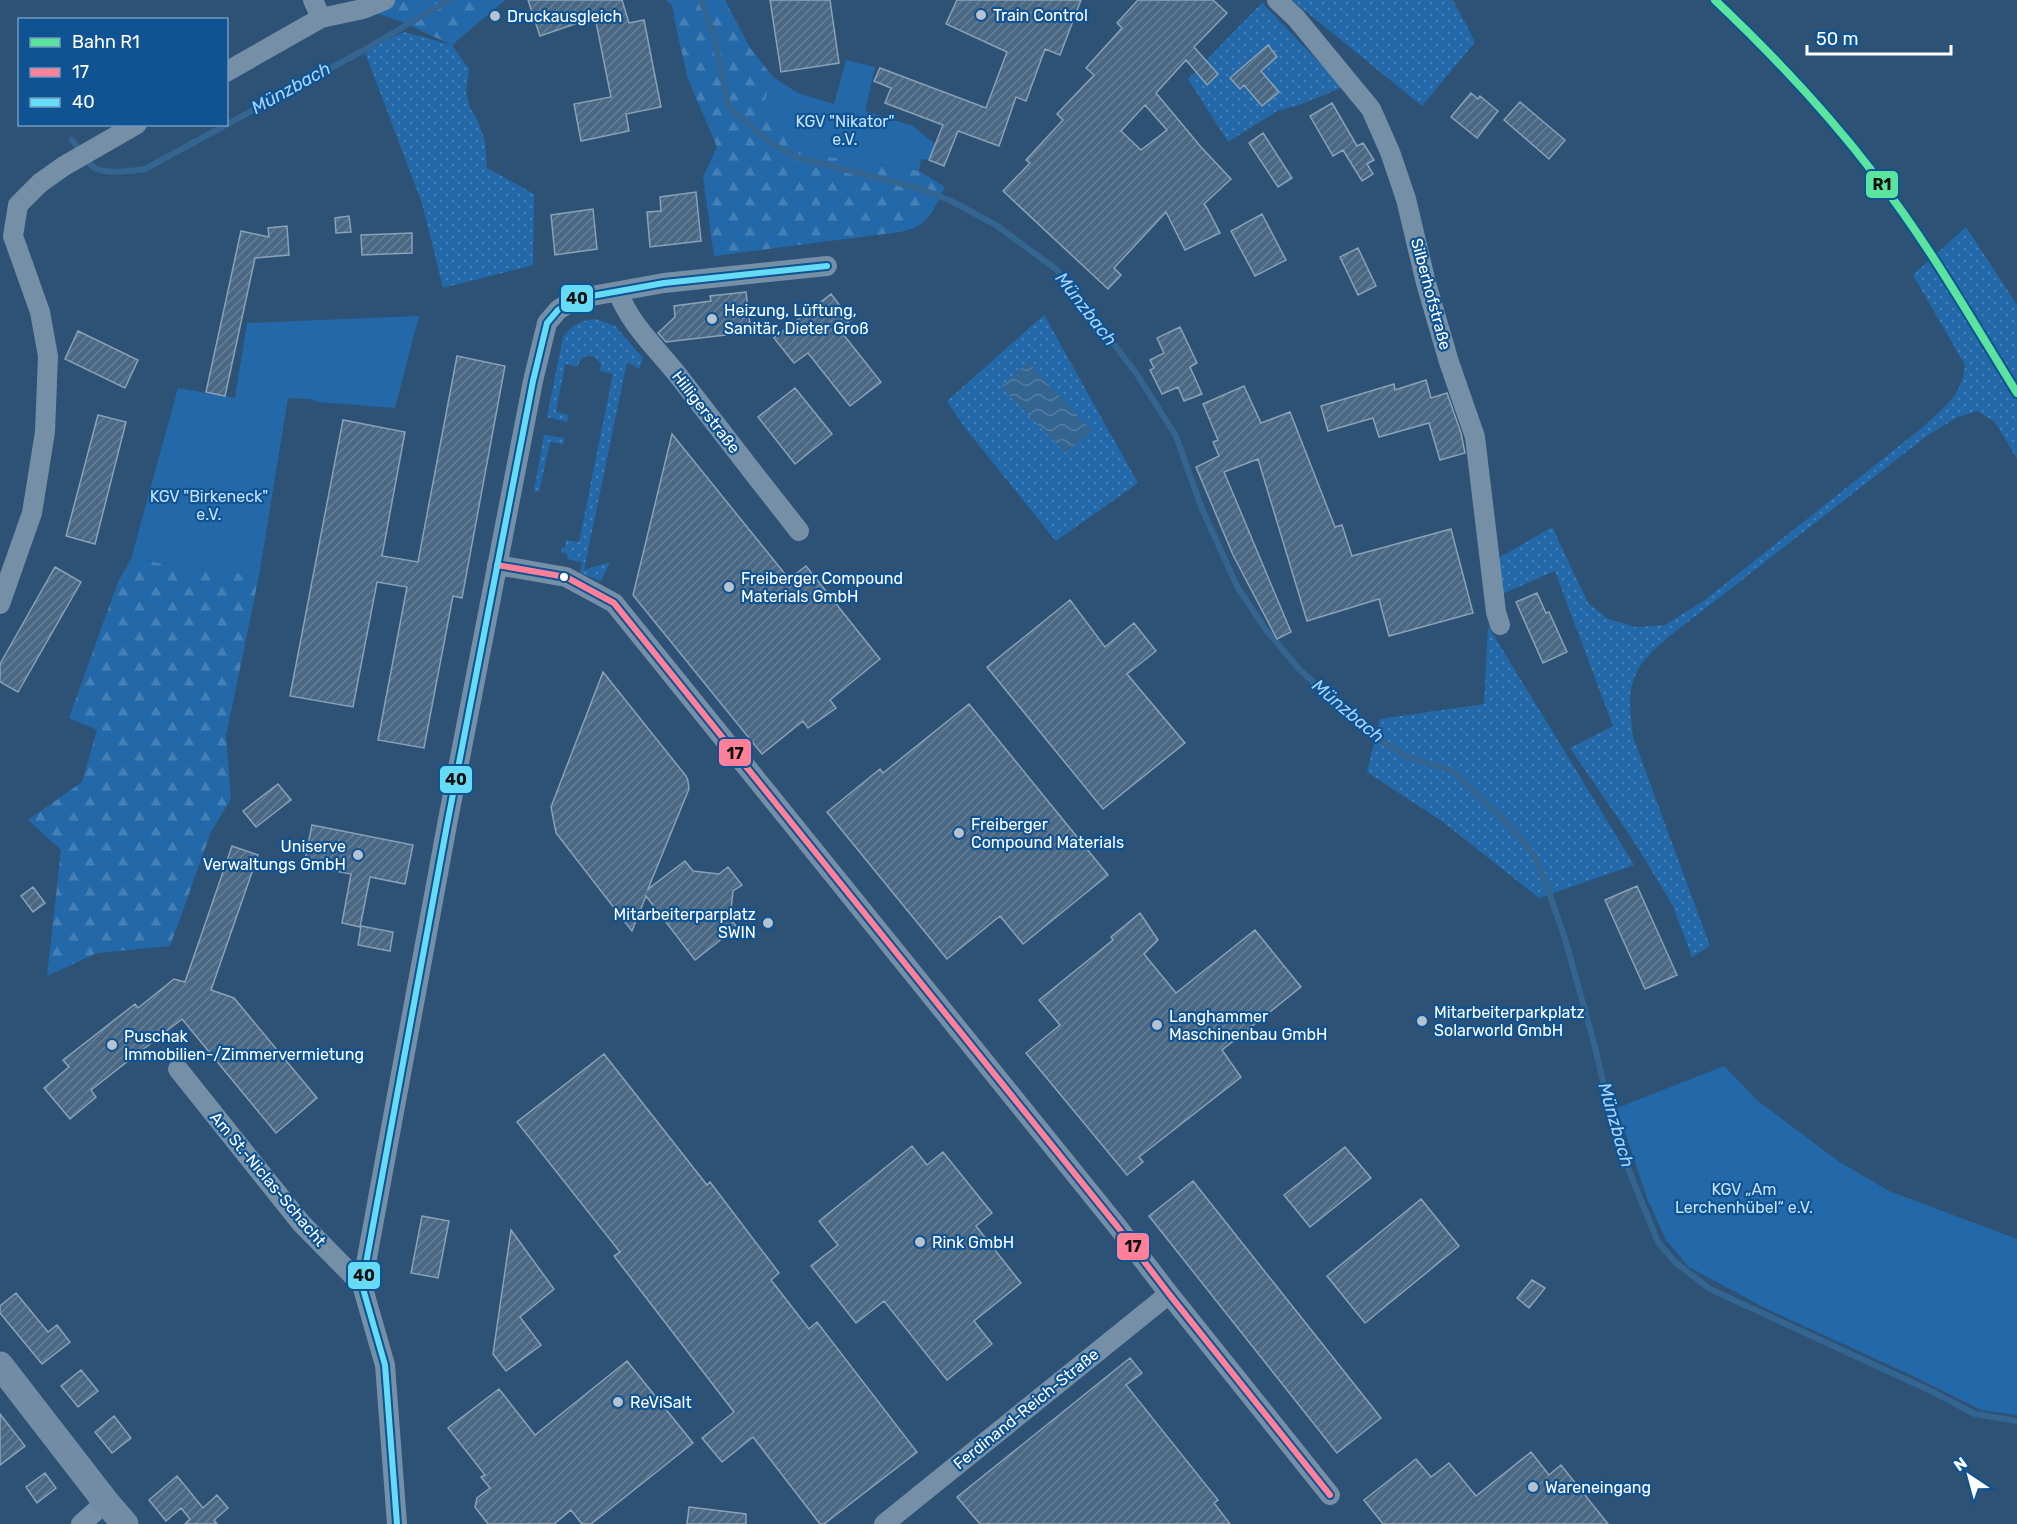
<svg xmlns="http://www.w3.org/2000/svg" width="2017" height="1524" viewBox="0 0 2017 1524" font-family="Rubik,sans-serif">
	<defs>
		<pattern id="grass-dots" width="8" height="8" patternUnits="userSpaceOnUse" patternTransform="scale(1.5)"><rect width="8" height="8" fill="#2369a9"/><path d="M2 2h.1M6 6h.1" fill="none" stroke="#4480b6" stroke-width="1.8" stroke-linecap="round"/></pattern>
		<pattern id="forest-firs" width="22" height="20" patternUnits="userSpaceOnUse" patternTransform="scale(1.5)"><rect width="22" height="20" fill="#2369a9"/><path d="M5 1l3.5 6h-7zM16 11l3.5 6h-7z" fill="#4480b6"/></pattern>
		<pattern id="water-waves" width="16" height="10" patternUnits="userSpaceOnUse" patternTransform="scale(1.5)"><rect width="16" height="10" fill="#346591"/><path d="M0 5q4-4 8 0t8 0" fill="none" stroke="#527ca2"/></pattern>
		<pattern id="building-hatch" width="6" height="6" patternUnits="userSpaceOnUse" patternTransform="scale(1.5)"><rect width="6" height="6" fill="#4a6884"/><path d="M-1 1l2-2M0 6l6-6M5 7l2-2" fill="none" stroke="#657f96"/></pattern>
	</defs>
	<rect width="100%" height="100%" fill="#2d5275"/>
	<path fill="url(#grass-dots)" d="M1292 0H1453L1475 42 1422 106Z
		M1262 3 1343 87 1299 105 1277 111 1228 142 1188 79Z
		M404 32 452 45 469 69 466 93 470 108 477 119 485 141 487 168 534 194 533 265 443 288 422 203 364 50Z
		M1966 227 2017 305V459L1995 422 1977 411 1958 417 1928 435 1684 625C1668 637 1642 657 1635 676 1627 693 1631 719 1633 737L1710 946 1692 957 1672 904 1633 840 1570 748 1613 726 1555 571 1500 595 1497 559 1552 527 1588 603 1608 619 1635 627 1665 625 1705 600 1923 427C1943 408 1963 395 1965 365L1913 275Z
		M1044 315 1138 483 1056 541 965 428 947 401Z
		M596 319 615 326 643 358 639 369 627 362 584 570 610 562 601 581 580 573 582 562 567 559 568 554 561 552 562 548 565 547 566 540 579 542 613 374 600 371 601 364C594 353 581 352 578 367L565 364 556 412 569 415 567 422 547 417 563 337C572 325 581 320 596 319Z
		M544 435 564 438 563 444 550 442 539 492 534 491Z
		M1488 626 1634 865 1539 898 1443 822 1367 772 1380 719 1484 704Z"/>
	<path fill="url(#forest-firs)" d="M385 0H505L452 45 400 21 363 9Z
		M666 0H725L750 48 773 77 763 106 781 125 829 157 864 161 919 171 945 187C933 211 929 226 900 232L714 256 703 177 717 147 688 79 677 32 672 5Z
		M131 559 259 576 226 736 231 799 211 832 170 946 97 953 47 976 61 850 28 820 82 782 97 730 69 718 118 582Z"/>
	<path fill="#2369a9" d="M846 60 875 67 865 111 913 126 935 144 929 160 921 159 919 171 864 161 829 157 781 125 763 106 773 77 798 93 834 104Z
		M419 316 395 408 318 402 310 399 288 398 259 576 131 559 178 388 235 398 247 323Z
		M1724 1066 1758 1101 1838 1161 1889 1191 2017 1239V1415L1981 1410 1913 1376 1767 1309 1689 1267 1666 1240 1647 1198 1617 1108Z"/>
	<path fill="url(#water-waves)" d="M1028 362 1092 431 1065 453 1001 387Z"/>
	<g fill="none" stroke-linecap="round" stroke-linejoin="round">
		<path stroke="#346591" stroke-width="6" d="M701 0 714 37 728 103 732 110 771 143 796 157 918 188 951 201 996 225 1057 270 1136 373 1176 436 1202 509 1238 588 1266 630 1300 670 1373 736 1410 758 1453 771 1509 825 1534 855 1548 889 1566 942 1595 1047 1611 1116 1623 1156 1658 1242 1676 1263 1710 1289 1931 1391 1975 1414 2017 1421
			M72 140C79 148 86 164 97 169 109 174 132 171 145 169L364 50 449 0"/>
	</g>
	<path fill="url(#building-hatch)" stroke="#8aa1b6" stroke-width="1.5" fill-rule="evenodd" d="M528 0H622L629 23 644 20 661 107 626 114 629 131 581 141 574 104 611 97 595 17 540 36Z
		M770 0H830L839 63 781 72Z
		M957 0H1081L1060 55 1045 49 1026 101 1016 97 999 146 958 131 944 166 929 160 943 125 885 103 891 88 874 81 880 68 986 108 1007 52 946 24Z
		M1138 0H1213L1227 13 1194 47 1218 74 1207 85 1186 60 1156 93 1201 147 1231 179 1204 204 1207 208 1220 233 1185 250 1166 212 1114 268 1121 275 1108 289 1003 191 1030 163 1026 160 1063 120 1057 114 1094 75 1086 68 1122 28 1117 23ZM1145 105 1167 130 1141 150 1121 131Z
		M1268 45 1277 57 1261 71 1279 92 1262 106 1244 85 1240 89 1230 78Z
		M1471 93 1478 99 1480 96 1498 111 1477 138 1451 117Z
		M1520 102 1565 140 1549 159 1504 120Z
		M1332 103 1357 146 1363 143 1374 160 1367 164 1373 174 1362 181 1343 150 1333 156 1310 116Z
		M1263 133 1292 178 1278 187 1249 143Z
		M696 192 701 241 650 247 647 212 661 211 660 197Z
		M593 209 597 249 555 255 551 215Z
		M1262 214 1286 260 1255 276 1231 231Z
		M349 216 351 232 336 233 335 218Z
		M287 226 289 255 255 258 225 396 206 392 241 231 269 237 268 228Z
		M412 233V253L362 255 361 235Z
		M1358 248 1376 286 1358 295 1340 257Z
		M746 292 751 332 666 342 658 333 675 317 674 306 711 301 710 296Z
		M831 294 851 320 839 329 881 382 850 406 808 353 794 363 774 338Z
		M1180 327 1197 363 1190 367 1202 394 1184 401 1178 387 1162 394 1150 370 1154 368 1150 360 1164 353 1157 338Z
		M78 331 138 360 125 388 65 359Z
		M457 356 505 366 462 598 453 596 424 748 378 740 407 587 377 582 353 707 290 696 343 420 405 432 382 556 418 562Z
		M1426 380 1431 398 1447 393 1461 433 1465 453 1440 460 1429 423 1379 437 1373 418 1328 431 1321 406 1394 384 1395 390Z
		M1244 386 1261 423 1290 412 1335 527 1342 525 1352 556 1451 529 1473 613 1389 636 1379 599 1307 621 1258 459 1224 472 1291 632 1277 639 1233 555 1196 467 1219 456 1213 442 1218 440 1203 404Z
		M795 388 832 434 795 464 758 417Z
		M98 415 126 422 95 544 66 536Z
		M672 434 789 579 806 566 880 659 830 700 836 708 808 728 803 721 762 754 633 595Z
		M55 567 81 582 18 692 0 682V664Z
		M1537 593 1546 613 1549 612 1567 652 1543 663 1516 602Z
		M1070 600 1105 647 1134 623 1156 651 1127 674 1185 743 1103 809 987 667Z
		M603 672 686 776 688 781 689 789 648 889 685 861 693 871 719 874 728 867 742 885 733 891 730 919 737 927 695 960 646 896 632 931 556 833 551 807Z
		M969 704 1108 875 1023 944 1000 916 947 959 827 812 880 769 883 773Z
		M278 784 291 800 256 827 243 811Z
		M312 825 413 845 405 884 370 877 360 927 342 923 351 874 304 865Z
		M232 846 258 855 211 990 234 998 317 1098 276 1133 182 1019 91 1090 96 1097 70 1119 44 1088 69 1067 63 1060 135 1004 138 1008 174 979 185 982Z
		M1637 886 1677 975 1645 989 1605 900Z
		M33 887 45 903 33 912 21 896Z
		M1140 913 1158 940 1144 954 1176 993 1255 930 1301 987 1222 1050 1241 1077 1139 1157 1143 1162 1127 1175 1026 1053 1060 1025 1039 1000 1113 940 1111 937Z
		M361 926 393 932 390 951 358 945Z
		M604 1054 707 1185 710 1182 779 1273 771 1280 809 1329 817 1322 917 1452 824 1524H820L753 1437 722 1462 702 1438 734 1412 614 1256 620 1252 517 1122Z
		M912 1146 927 1165 943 1152 992 1213 976 1226 1021 1283 974 1321 992 1344 947 1380 884 1301 856 1323 811 1266 838 1245 819 1221Z
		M1345 1147 1371 1178 1310 1227 1284 1195Z
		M1193 1181 1381 1418 1337 1453 1149 1216Z
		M1421 1199 1459 1246 1365 1323 1327 1276Z
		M422 1216 449 1221 438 1278 411 1273Z
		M511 1230 554 1289 520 1317 541 1345 506 1371 493 1354Z
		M1532 1280 1545 1288 1529 1308 1517 1298Z
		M16 1293 48 1332 57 1325 70 1342 42 1364 0 1313V1306Z
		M1130 1358 1142 1373 1126 1385 1218 1500 1214 1503 1230 1524H980L957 1497Z
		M627 1361 693 1443 591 1524H582L571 1510 554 1524H488L475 1507 477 1498 490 1488 481 1477 485 1475 448 1428 499 1389 535 1435Z
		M81 1370 98 1391 78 1407 61 1386Z
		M0 1414 25 1446 0 1465Z
		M114 1416 131 1438 112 1453 95 1432Z
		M1531 1452 1549 1475 1561 1465 1608 1524H1383L1364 1500 1416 1459 1431 1477 1449 1463 1476 1496Z
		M45 1473 56 1488 37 1503 26 1487Z
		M177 1476 203 1508 217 1495 228 1508 214 1520 217 1524H185L190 1519 181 1508 166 1521 149 1500Z
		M689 1507 746 1514V1524H687Z"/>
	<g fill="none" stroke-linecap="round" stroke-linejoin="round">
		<path stroke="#758fa7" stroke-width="20" d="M313 0 321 18
			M1277 0 1296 18 1371 109 1390 152 1406 199 1426 283 1449 362 1475 437 1496 612 1500 625
			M226 72 321 18 363 9 385 0
			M618 292C630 324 656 348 677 374 717 426 758 479 799 531
			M497 565 566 577 614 603 1117 1226 1169 1294 1330 1495
			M0 604 32 513 45 432 48 356 40 312 13 236 18 205 40 183 64 166 137 124
			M178 1069 301 1223 362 1285
			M81 1524 106 1502
			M397 1524 385 1365 362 1285 447 825 533 381 547 323 558 310 575 299 664 283 827 266
			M884 1524 1169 1294"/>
		<path stroke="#718ca4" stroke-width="27" d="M0 1365 106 1502 125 1524"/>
		<defs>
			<path id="bus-1" d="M497 565 566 577 614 603 1117 1226 1169 1294 1330 1495"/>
			<path id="bus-2" d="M397 1524 385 1365 362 1285 447 825 533 381 547 323 558 310 575 299 664 283 827 266"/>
		</defs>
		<use href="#bus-1" stroke="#105392" stroke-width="10"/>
		<use href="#bus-2" stroke="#105392" stroke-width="10"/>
		<use href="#bus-1" stroke="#ff8098" stroke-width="6"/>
		<use href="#bus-2" stroke="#66dbf5" stroke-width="6"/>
		<defs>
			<path id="rail-1" d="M1715 0C1772 54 1827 112 1875 175 1928 243 1971 319 2017 393"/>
		</defs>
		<use href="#rail-1" stroke="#105392" stroke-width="12"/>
		<use href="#rail-1" stroke="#5ae49d" stroke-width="8"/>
	</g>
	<g fill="#b6c2cf" stroke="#105392" stroke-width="2">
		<circle cx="981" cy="15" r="6"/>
		<circle cx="495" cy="16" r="6"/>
		<circle cx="712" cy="319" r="6"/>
		<circle cx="729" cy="587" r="6"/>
		<circle cx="959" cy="833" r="6"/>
		<circle cx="358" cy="855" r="6"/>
		<circle cx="768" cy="923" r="6"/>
		<circle cx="1422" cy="1021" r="6"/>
		<circle cx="1157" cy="1025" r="6"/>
		<circle cx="112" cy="1045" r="6"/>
		<circle cx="920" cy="1242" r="6"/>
		<circle cx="618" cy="1402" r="6"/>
		<circle cx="1533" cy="1487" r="6"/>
	</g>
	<circle fill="#fff" stroke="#105392" stroke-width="2" cx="564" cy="577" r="5"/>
	<g text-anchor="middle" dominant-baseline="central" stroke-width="4.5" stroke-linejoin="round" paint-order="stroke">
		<g font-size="16" fill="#fff" stroke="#105392" text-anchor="start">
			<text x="993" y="15">Train Control</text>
			<text x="507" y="16">Druckausgleich</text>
			<text x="724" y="310">Heizung, Lüftung,<tspan x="724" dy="18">Sanitär, Dieter Groß</tspan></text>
			<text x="741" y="578">Freiberger Compound<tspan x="741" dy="18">Materials GmbH</tspan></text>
			<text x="971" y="824">Freiberger<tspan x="971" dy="18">Compound Materials</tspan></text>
			<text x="346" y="846" text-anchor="end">Uniserve<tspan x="346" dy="18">Verwaltungs GmbH</tspan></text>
			<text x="756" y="914" text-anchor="end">Mitarbeiterparplatz<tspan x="756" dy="18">SWIN</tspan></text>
			<text x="1434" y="1012">Mitarbeiterparkplatz<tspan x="1434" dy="18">Solarworld GmbH</tspan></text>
			<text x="1169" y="1016">Langhammer<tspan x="1169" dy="18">Maschinenbau GmbH</tspan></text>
			<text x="124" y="1036">Puschak<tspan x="124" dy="18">Immobilien-/Zimmervermietung</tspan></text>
			<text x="932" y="1242">Rink GmbH</text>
			<text x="630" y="1402">ReViSalt</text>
			<text x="1545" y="1487">Wareneingang</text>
		</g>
		<g font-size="16" fill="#c3e2fe" stroke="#105392">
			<text x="845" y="121">KGV "Nikator"<tspan x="845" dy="18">e.V.</tspan></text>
			<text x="209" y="496">KGV "Birkeneck"<tspan x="209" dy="18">e.V.</tspan></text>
			<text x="1744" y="1189">KGV „Am<tspan x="1744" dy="18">Lerchenhübel“ e.V.</tspan></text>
		</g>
		<g font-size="16" fill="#fff" stroke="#105392">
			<text transform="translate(1431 294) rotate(75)">Silberhofstraße</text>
			<text transform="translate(706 412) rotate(52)">Hilligerstraße</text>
			<text transform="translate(268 1179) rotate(50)">Am St.-Niclas-Schacht</text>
			<text transform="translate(1026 1409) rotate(-39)">Ferdinand-Reich-Straße</text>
		</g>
		<g font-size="18" font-style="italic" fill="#a7d4fa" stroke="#105392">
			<text transform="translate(291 88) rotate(-29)">Münzbach</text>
			<text transform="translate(1086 309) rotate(52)">Münzbach</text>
			<text transform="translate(1348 711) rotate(40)">Münzbach</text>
			<text transform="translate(1616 1125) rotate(74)">Münzbach</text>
		</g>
	</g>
	<g stroke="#105392" stroke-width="2">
		<rect x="1865" y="170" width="34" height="29" rx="6" fill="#5ae49d"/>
		<rect x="560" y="284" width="34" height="29" rx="6" fill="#66dbf5"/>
		<rect x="718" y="738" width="34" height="29" rx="6" fill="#ff8098"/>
		<rect x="439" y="765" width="34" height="29" rx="6" fill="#66dbf5"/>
		<rect x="1116" y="1232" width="34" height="29" rx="6" fill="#ff8098"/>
		<rect x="347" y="1261" width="34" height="29" rx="6" fill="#66dbf5"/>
	</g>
	<g font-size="16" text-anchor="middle" font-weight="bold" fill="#111">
		<text x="1882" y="190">R1</text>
		<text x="577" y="304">40</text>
		<text x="735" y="759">17</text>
		<text x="456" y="785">40</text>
		<text x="1133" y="1252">17</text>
		<text x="364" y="1281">40</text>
	</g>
	<rect x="18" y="18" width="210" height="108" fill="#105392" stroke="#7098be" stroke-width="1.5"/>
	<rect x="30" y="38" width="30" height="9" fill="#5ae49d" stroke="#7098be" stroke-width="1.5"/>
	<text x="72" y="48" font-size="18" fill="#ffffff">Bahn R1</text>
	<rect x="30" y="68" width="30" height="9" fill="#ff8098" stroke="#7098be" stroke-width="1.5"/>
	<text x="72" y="78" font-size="18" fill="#ffffff">17</text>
	<rect x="30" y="98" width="30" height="9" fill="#66dbf5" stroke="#7098be" stroke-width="1.5"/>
	<text x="72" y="108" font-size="18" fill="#ffffff">40</text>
	<g transform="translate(1969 1476) rotate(324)" stroke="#105392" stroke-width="4.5" paint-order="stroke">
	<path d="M0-4.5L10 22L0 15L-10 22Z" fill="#ffffff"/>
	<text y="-9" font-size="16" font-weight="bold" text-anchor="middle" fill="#ffffff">N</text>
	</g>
	<path d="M1807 45v9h144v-9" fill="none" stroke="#ffffff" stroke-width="3"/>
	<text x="1816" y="45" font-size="18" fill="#ffffff" stroke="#105392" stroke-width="4.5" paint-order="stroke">50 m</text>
</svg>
